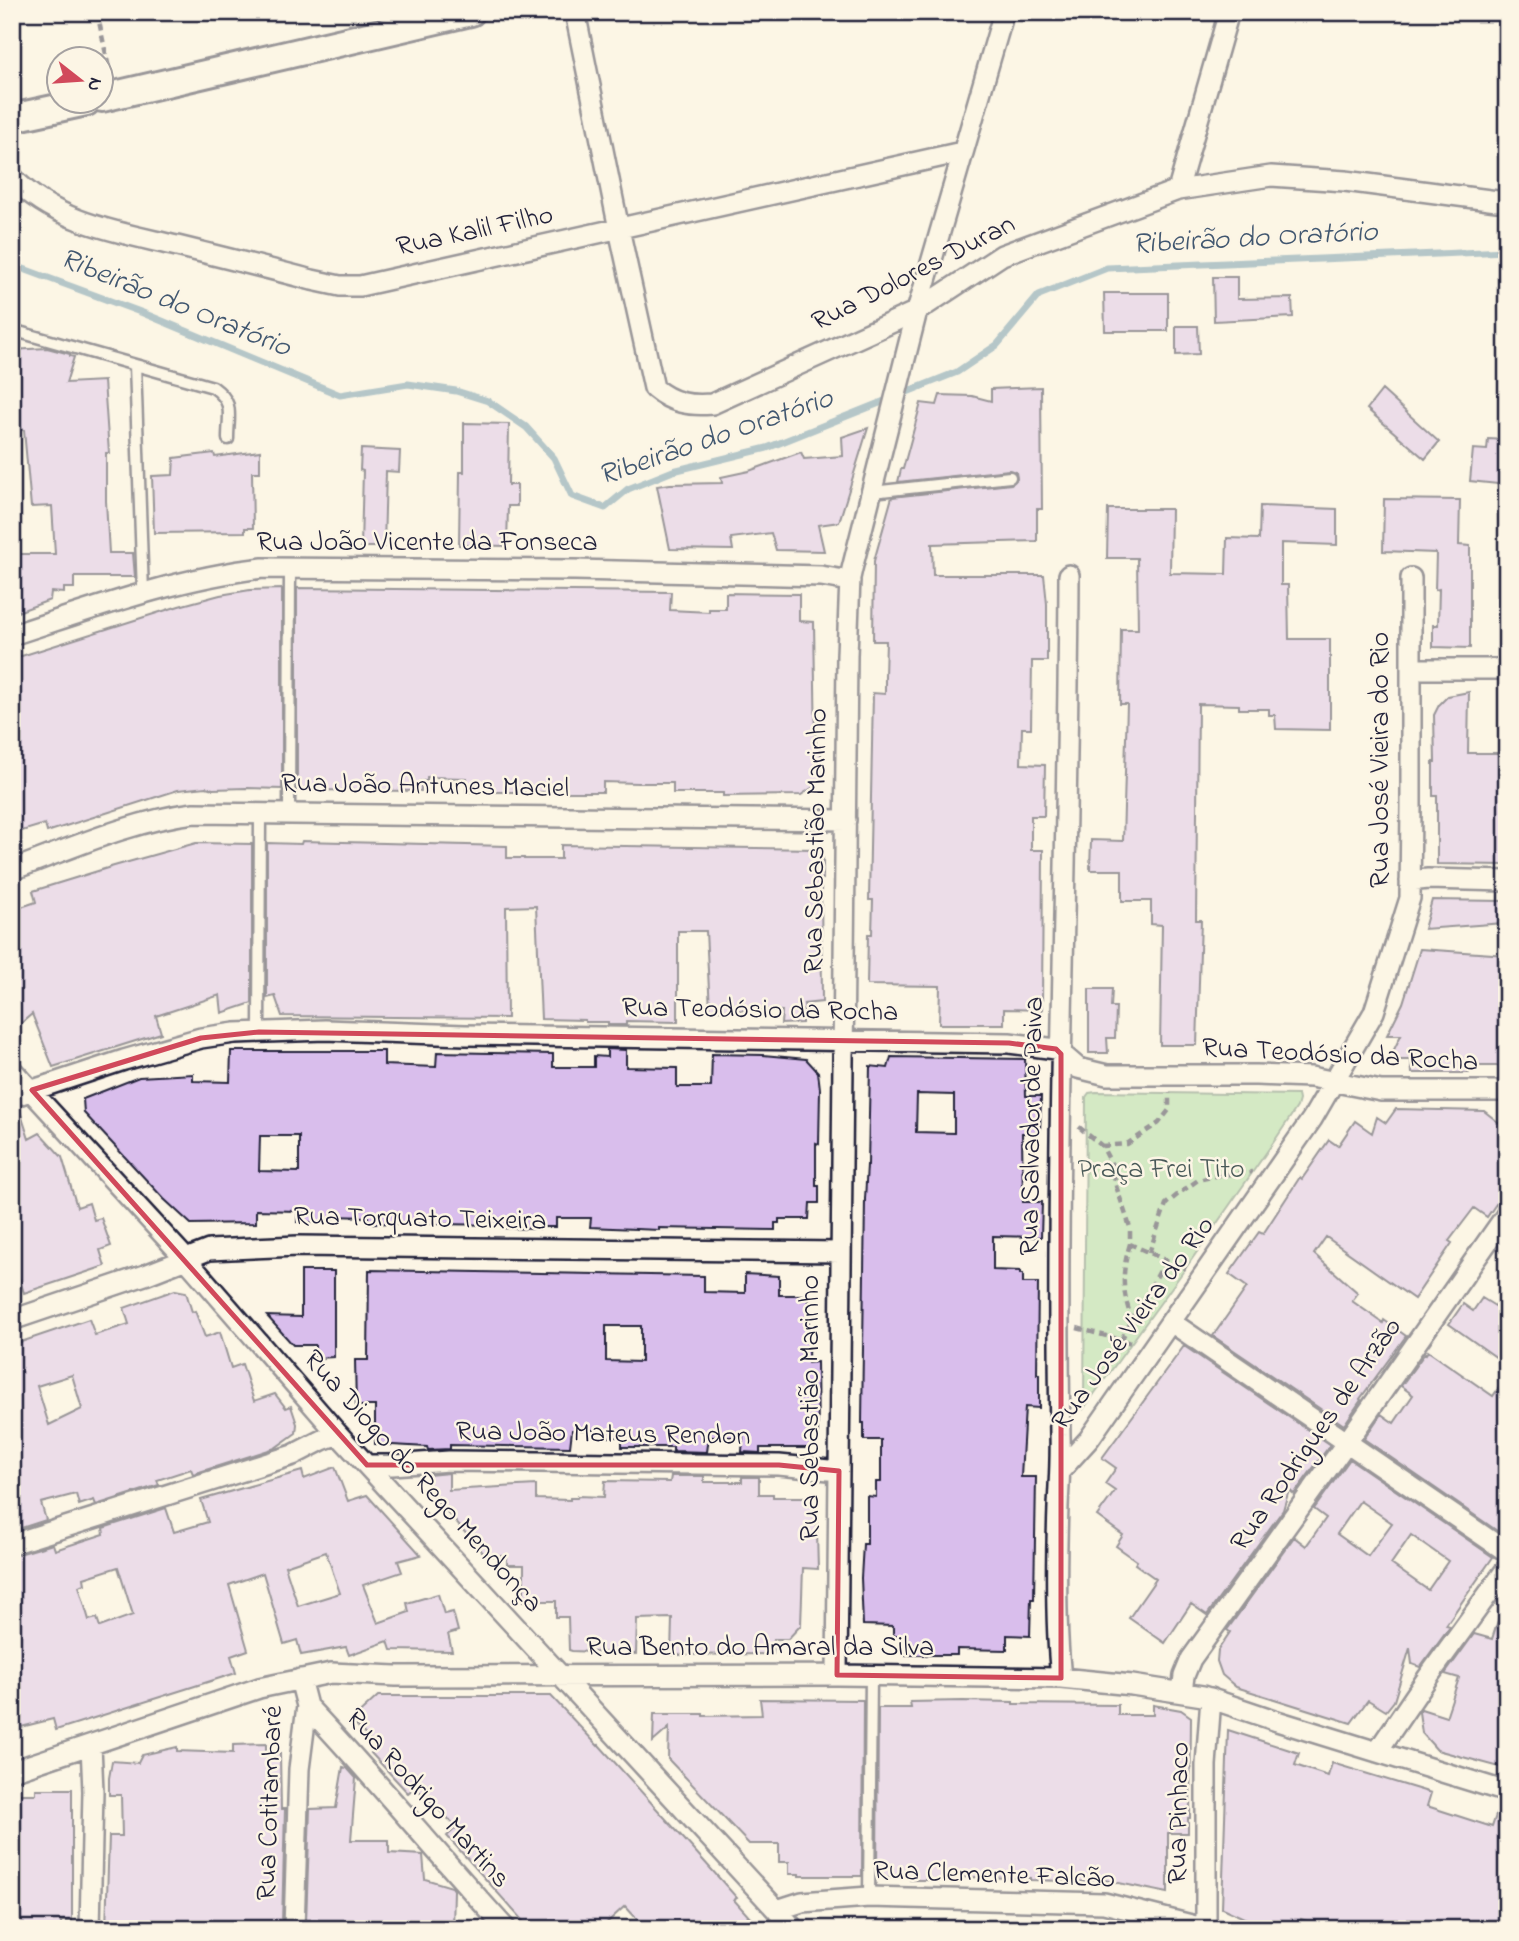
<svg xmlns="http://www.w3.org/2000/svg" width="1519" height="1941" viewBox="0 0 1519 1941" font-family="'Indie Flower',sans-serif">
	<rect width="100%" height="100%" fill="#fcf5e5"/>
	<filter id="ink" filterUnits="userSpaceOnUse"><feTurbulence type="fractalNoise" baseFrequency=".0143" numOctaves="2"/><feDisplacementMap in="SourceGraphic" scale="14" xChannelSelector="R" yChannelSelector="G"/><feConvolveMatrix kernelMatrix="1 2 1 2 8 2 1 2 1" color-interpolation-filters="sRGB"/></filter>
	<g filter="url(#ink)">
		<path fill="#a4d99b" stroke="#637e6b" stroke-width="2" d="M1096 1092 1298 1095 1299 1100 1297 1107 1275 1140 1185 1269 1084 1408 1086 1097 1089 1093Z"/>
		<g fill="none" stroke-linecap="round" stroke-linejoin="round">
			<path stroke="#608da4" stroke-width="7" d="M12 263 21 268 143 313 340 395 408 384 456 391 488 401 526 427 554 458 572 496 605 508 628 489 673 471 767 448 957 372 997 345 1039 295 1107 268 1507 251"/>
		</g>
		<path fill="#d9beec" stroke="#22223b" stroke-width="2" fill-rule="evenodd" d="M1213 277H1237V299L1292 298 1293 317 1214 321Z
			M1104 293H1168V331H1105Z
			M1176 326H1198L1199 354 1176 355Z
			M47 348 70 354V356L74 357 66 383 104 381 109 453H106V501L109 553H133L135 577H74V588H64V593L51 592 50 600 12 614V554H55L52 506 31 507 24 430H21V428H12V350Z
			M1041 387 1042 509H1037V541L932 544 933 575H1044L1047 604V661H1032L1031 728H1022L1021 764 1045 765 1044 816H1031V850H1043L1042 1010 1004 1009V1024H939L940 986 867 985 868 934H872L873 900H869L873 693 885 694V676L886 641H873L874 561 892 497 1011 484 1017 479 1016 472 1009 470 898 482 901 469H903L921 403 937 405 940 395 972 396 991 401V389Z
			M1382 390 1439 442 1425 459 1367 409Z
			M464 423 509 424 508 485H517V506H508L507 546 459 545 460 472H464Z
			M868 428 839 522 818 525 824 551 776 550 771 533 731 538 733 550 670 549 657 486 670 484 722 483 721 477 749 471 801 452 804 459 843 456 842 437Z
			M1488 439 1507 440V485L1470 481 1473 449 1487 450Z
			M361 449 400 451 399 472 386 471 384 547H361L363 471 360 470Z
			M260 451V472H252L253 528H245V532L154 533 152 476 173 475 174 458 214 453 215 457Z
			M1384 499 1460 500 1459 545 1470 546V648L1433 647V625H1438L1439 589 1435 590 1436 553 1383 551Z
			M1260 506 1337 509V545L1281 543V585H1288L1289 639H1330V730L1276 729 1275 715H1269V709H1239V705L1198 704 1196 920H1201L1197 1045H1160L1162 925 1151 924V901H1122V870H1090L1091 840 1123 841 1127 704H1120L1121 629H1138L1137 558H1107L1108 509H1171L1170 573 1226 574 1227 538 1259 539Z
			M297 588 671 592 670 610 709 612V609H726V593L799 594V621L814 622 816 747 821 748V777L815 786 801 795 723 796V793H673V783H638L603 782V792H466V778L427 777V781H421V791L297 790Z
			M282 589V789L247 788 213 789 206 787 178 790 47 832 45 824 12 834V659L179 606 220 595 250 590Z
			M1469 692 1468 753H1507L1505 865 1437 864V796H1433V762H1435L1434 715 1439 705 1448 696Z
			M302 841 507 846V858H524V859H561V845L815 849 823 858V879H821L822 1002 804 1004 805 1010H802V1023L781 1024 782 1011 710 1010 706 931H678V1022L626 1021V1025H608V1022H585V1020L541 1019 536 906 506 907 507 1018 282 1016 275 996 267 998V843L301 844Z
			M196 843 252 844V1003L222 1013 220 995 156 1016 161 1033 53 1067 32 1014 12 1031V910L36 902 33 891 114 866Z
			M1432 900 1504 901V923L1424 929Z
			M1420 949 1507 955V1066H1469V1073H1412L1411 1060H1389L1401 1035H1387L1403 1003Z
			M1089 989H1112L1111 1007H1116L1115 1038H1107L1108 1053H1089Z
			M607 1049 626 1050V1067L677 1068V1087H711L712 1054 763 1055 806 1059 818 1072 820 1089 819 1144 816 1143V1186H819V1203H810L809 1219H779V1223H775V1230L659 1228V1230L590 1227 591 1218H556V1227H539V1229L502 1228 503 1225 368 1223V1217L333 1216V1223L297 1222 298 1211 256 1210V1223L191 1224 164 1199 84 1113 83 1099 139 1077 193 1074V1081L230 1082 231 1051H384V1065L436 1067 437 1052 553 1054V1067H594V1056L607 1057ZM260 1136H299V1172L259 1171Z
			M891 1057 1025 1059 1026 1096H1041L1040 1133H1022L1023 1202H1042L1041 1237 993 1236V1270L1020 1271V1274H1023V1283H1038L1037 1374H1039V1408L1025 1407 1021 1477H1036L1034 1599H1031L1030 1636 1007 1635V1650L957 1649V1655H906L907 1636H893V1626L863 1625 861 1578 863 1544H867V1496L876 1497V1482H881V1440H864V1423H862L865 1199 867 1165H868L870 1066 888 1068ZM917 1094 954 1095V1133L916 1132Z
			M19 1108 29 1139 40 1133 62 1157 77 1207 89 1203 94 1220 101 1218 111 1246 100 1250 105 1266 24 1293 12 1255V1109Z
			M1396 1109 1484 1111 1507 1129V1188L1487 1217 1474 1208 1449 1241 1452 1243 1414 1299 1326 1237 1314 1254 1358 1293 1352 1301 1383 1323 1384 1320 1406 1336 1360 1399 1361 1400 1344 1425 1213 1336 1247 1287 1229 1274 1259 1232 1263 1234 1300 1177 1302 1179 1329 1140 1338 1146 1355 1121 1372 1133 1377 1117 1386 1123Z
			M369 1270 704 1276V1292L745 1293V1274L779 1276V1295H809L808 1363 817 1362 818 1438 811 1448H760V1453L742 1452 743 1437H709L707 1452 673 1451V1447H622V1437H606V1430H572L570 1447 450 1445V1449L428 1450 427 1447 375 1444V1406H356L355 1360H368ZM606 1326H641V1362L606 1361Z
			M301 1271H334V1357L315 1358V1345H293L267 1316 301 1317Z
			M1507 1287V1365L1449 1324 1463 1304 1473 1311 1482 1298 1495 1306Z
			M175 1290 186 1292 192 1312 195 1311 205 1337 220 1332 231 1368 242 1364 254 1401 275 1394 286 1408 291 1406 297 1424 296 1433 275 1448 193 1474 191 1469 157 1480 159 1485 96 1505 94 1500 79 1505 76 1494 41 1503 46 1520 12 1531V1345L89 1319 95 1335 129 1324 124 1308ZM72 1375 82 1409 49 1425 37 1386Z
			M1184 1346 1330 1445 1294 1494 1289 1490 1283 1510 1207 1615 1191 1604 1165 1643 1129 1618 1156 1579 1135 1564 1137 1561 1116 1546 1123 1535 1097 1516 1115 1491 1105 1484 1116 1468 1102 1458Z
			M1428 1351 1493 1396 1507 1376 1506 1537 1364 1439 1381 1414 1394 1423 1413 1395 1401 1386 1425 1353 1426 1354Z
			M1350 1459 1493 1557 1446 1625 1450 1626 1420 1667 1412 1664 1410 1648 1394 1701 1386 1711 1368 1700 1351 1723 1236 1687 1222 1675 1217 1661 1218 1650 1230 1632 1227 1630 1294 1537 1306 1546 1326 1518 1314 1509ZM1360 1501 1392 1523 1368 1556 1337 1534ZM1411 1535 1448 1561 1428 1590 1391 1564Z
			M335 1467 348 1501 367 1495 421 1555 398 1561 402 1572 363 1585 378 1623 409 1612 407 1603 438 1594 444 1614 453 1612 458 1631 448 1634 452 1651 391 1650 388 1641 349 1655 346 1647 301 1655 297 1640 284 1644 263 1573 229 1585 248 1650 231 1656 236 1673 56 1730 53 1719 21 1727 19 1722 12 1724V1556L53 1544 55 1550 104 1534 103 1528 166 1508 174 1532 208 1522 201 1500 302 1471 304 1479ZM326 1552 340 1593 298 1606 285 1566ZM118 1567 133 1615 100 1627 97 1618 89 1620 79 1586 85 1584 84 1578Z
			M449 1473V1490L536 1485V1499L570 1500V1498H577L578 1496 604 1497 605 1481 670 1482 671 1476H704V1482H742V1477H759V1494H773V1497H816L818 1569 803 1568 801 1625 788 1639H774L773 1654 671 1655 672 1618 637 1619 636 1654 572 1651 569 1650 568 1617H556V1601H524V1565H507V1556H486L428 1491V1475Z
			M1503 1605 1507 1606V1769L1437 1750 1422 1733 1419 1712 1421 1709 1446 1717 1459 1678 1445 1674 1474 1634 1492 1639Z
			M378 1696H551L598 1746 599 1745 703 1860 737 1898 734 1900 760 1929H646L625 1906 600 1929H530L447 1836 457 1827 415 1787 408 1793 371 1753 377 1748 352 1720Z
			M760 1699 863 1700 862 1876H799V1874H789V1862H779V1844H749L668 1759 669 1728 653 1742 654 1714H703V1716L762 1715Z
			M963 1701 1013 1702V1704L1118 1705V1715H1153V1705L1181 1710 1191 1717 1190 1818H1188V1833H1168V1893L1099 1879V1882L1030 1880V1878L962 1877V1880H910L909 1877H877L878 1708H911L910 1702Z
			M1228 1730 1299 1753 1295 1765 1328 1776 1332 1763 1431 1793 1427 1806 1492 1827 1500 1803 1507 1804V1929H1331L1301 1919 1298 1929H1277L1244 1918 1222 1908Z
			M266 1744V1754H280L281 1809H285L282 1923H280V1929H106L109 1836H122L121 1795H109V1778L112 1761 138 1763 142 1755 177 1747V1751L233 1753V1745Z
			M343 1767 347 1768 356 1778 351 1840H389V1853L423 1855 425 1879 452 1887 454 1890 453 1929H356V1922L306 1923 310 1809 336 1808Z
			M36 1789H72V1921H61V1929H12V1805H15V1794H36Z"/>
		<g fill="none" stroke-linecap="round" stroke-linejoin="round">
			<defs>
				<path id="lane" d="M12 330 213 387C235 403 228 414 228 439
					M135 365 143 593
					M872 492 1010 477
					M289 814 290 568
					M259 1032 260 814
					M869 1897 871 1675
					M1145 1929 1149 1914"/>
				<path id="street" d="M575 12 619 229 654 388C672 403 689 406 712 404L917 311 1002 255 1178 190 1271 176 1345 181 1497 201
					M12 177C55 223 118 232 177 246 222 257 267 268 312 280L340 286H360L962 152
					M1178 190 1229 12
					M12 635C95 608 177 578 263 568L575 570 821 576 850 581
					M1411 669H1507
					M12 870C69 849 134 820 194 813L846 820
					M1410 881 1428 879 1507 881
					M12 1070 186 1259 338 1434 794 1929
					M12 1097 124 1060 201 1038 235 1033 325 1030 465 1035 1009 1043 1056 1049 1078 1068 1107 1075H1256L1311 1077 1381 1091H1507
					M12 1320 145 1275 209 1250 298 1246 840 1252
					M1171 1322 1507 1552
					M367 1465H392L449 1461 779 1465 839 1471
					M1061 1470 1089 1439 1312 1119 1374 1012 1410 898 1411 806V578
					M12 1544 293 1455 322 1440 338 1434
					M837 1675 847 655 850 578 852 569 917 311 1004 12
					M1061 1678C1055 1622 1056 1564 1058 1507 1059 1482 1061 1459 1060 1435 1055 1148 1068 861 1069 575
					M1182 1692 1184 1676 1191 1659 1347 1442 1507 1214
					M307 1706C375 1778 439 1856 506 1929
					M1377 1752 1428 1677 1507 1568
					M12 1771 259 1688 331 1673 396 1676 837 1675 1061 1678 1132 1685 1203 1696 1277 1721 1507 1792
					M777 1910 802 1902 869 1897 1104 1903 1207 1929
					M1206 1928V1765L1211 1698
					M90 1929 93 1791 91 1745
					M294 1929 299 1769 307 1706 300 1679"/>
				<path id="secondary" d="M102 98 471 12
					M12 118 86 102"/>
			</defs>
			<use href="#lane" stroke="#22223b" stroke-width="15"/>
			<use href="#street" stroke="#22223b" stroke-width="24"/>
			<use href="#secondary" stroke="#22223b" stroke-width="32"/>
			<path stroke="#22223b" stroke-width="4.5" stroke-dasharray="7 5" stroke-linecap="butt" d="M97 12 110 73
				M1079 1127 1102 1146 1112 1165 1116 1186 1130 1227V1244L1186 1269
				M1102 1146 1127 1144 1159 1123 1169 1110V1093
				M1130 1244C1121 1273 1122 1292 1132 1320
				M1149 1253 1166 1204 1181 1192 1198 1180 1220 1175 1252 1172
				M1077 1328 1132 1343
				M1121 1340 1166 1260"/>
			<use href="#lane" stroke="#fcf5e5" stroke-width="10"/>
			<use href="#street" stroke="#fcf5e5" stroke-width="19"/>
			<use href="#secondary" stroke="#fcf5e5" stroke-width="26"/>
		</g>
	</g>
	<path d="M0 0H1519V1941H0ZM259 1032 1009 1043 1056 1049 1061 1054V1678L837 1675 839 1471 779 1465H367L32 1090 201 1038Z" fill="#fcf5e5" fill-opacity=".55" fill-rule="evenodd"/>
	<path fill="none" stroke="#d1495b" stroke-width="5" stroke-linejoin="round" d="M259 1032 1009 1043 1056 1049 1061 1054V1678L837 1675 839 1471 779 1465H367L32 1090 201 1038Z"/>
	<g text-anchor="middle" dominant-baseline="central" stroke-width="5" stroke-linejoin="round" paint-order="stroke">
		<g font-size="28" fill="#22223b" stroke="#fcf5e5">
			<text transform="translate(475 232) rotate(-12)">Rua Kalil Filho</text>
			<text transform="translate(914 274) rotate(-27)">Rua Dolores Duran</text>
			<text x="427" y="543">Rua João Vicente da Fonseca</text>
			<text transform="translate(1381 760) rotate(-90)">Rua José Vieira do Rio</text>
			<text transform="translate(425 787) rotate(1)">Rua João Antunes Maciel</text>
			<text transform="translate(817 841) rotate(-89)">Rua Sebastião Marinho</text>
			<text transform="translate(760 1011) rotate(1)">Rua Teodósio da Rocha</text>
			<text transform="translate(1340 1056) rotate(3)">Rua Teodósio da Rocha</text>
			<text transform="translate(1033 1126) rotate(-89)">Rua Salvador de Paiva</text>
			<text transform="translate(420 1220) rotate(1)">Rua Torquato Teixeira</text>
			<text transform="translate(1134 1324) rotate(-54)">Rua José Vieira do Rio</text>
			<text transform="translate(811 1408) rotate(-90)">Rua Sebastião Marinho</text>
			<text transform="translate(603 1435) rotate(1)">Rua João Mateus Rendon</text>
			<text transform="translate(1317 1435) rotate(-55)">Rua Rodrigues de Arzão</text>
			<text transform="translate(422 1482) rotate(48)">Rua Diogo do Rego Mendonça</text>
			<text x="760" y="1648">Rua Bento do Amaral da Silva</text>
			<text transform="translate(427 1799) rotate(48)">Rua Rodrigo Martins</text>
			<text transform="translate(271 1803) rotate(-88)">Rua Cotitambaré</text>
			<text transform="translate(1180 1813) rotate(-89)">Rua Pinhaco</text>
			<text transform="translate(994 1876) rotate(2)">Rua Clemente Falcão</text>
		</g>
		<g font-size="28" fill="#495958" stroke="#fcf5e5">
			<text x="1161" y="1170">Praça Frei Tito</text>
		</g>
		<g font-size="30" font-style="italic" fill="#415770" stroke="#fcf5e5">
			<text transform="translate(1255 239) rotate(-3)">Ribeirão do Oratório</text>
			<text transform="translate(175 304) rotate(22)">Ribeirão do Oratório</text>
			<text transform="translate(716 438) rotate(-19)">Ribeirão do Oratório</text>
		</g>
	</g>
	<rect width="1519" height="1941" fill="none" stroke="#fcf5e5" stroke-width="42"/>
	<rect x="21" y="21" width="1477" height="1899" fill="none" stroke="#22223b" stroke-width="2.5" filter="url(#ink)"/>
	<g transform="translate(80 80) rotate(107)"><circle r="33" fill="#fcf5e5" stroke="#a5a1a1" stroke-width="2"/>
	<path d="M0-5L12 26L0 18L-12 26Z" fill="#d1495b"/>
	<text y="-10" font-size="19" font-weight="bold" text-anchor="middle" fill="#22223b">N</text>
	</g>
</svg>
